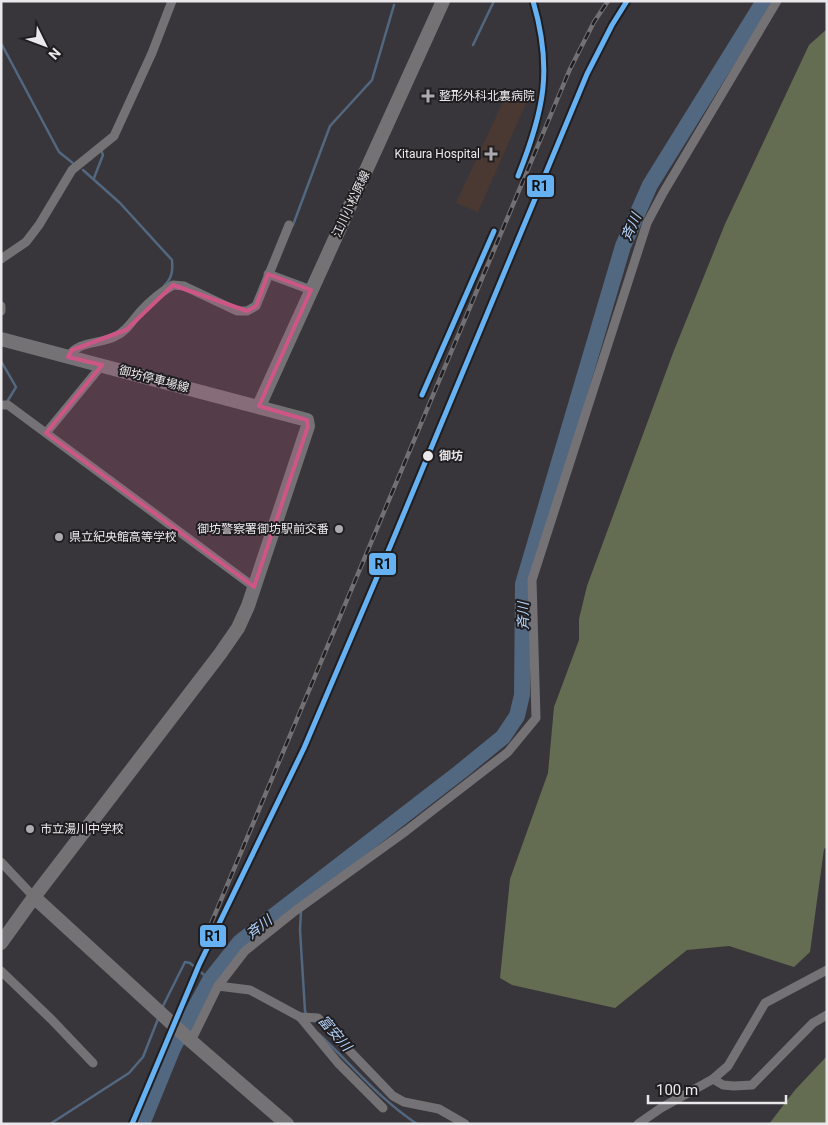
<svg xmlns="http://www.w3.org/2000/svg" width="828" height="1125" font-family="Roboto,'Noto Sans JP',sans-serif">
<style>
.medical{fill:#4a3933}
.forest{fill:#646d51}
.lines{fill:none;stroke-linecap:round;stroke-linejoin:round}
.stream{stroke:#526780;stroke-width:2.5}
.river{stroke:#526780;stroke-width:16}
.street{stroke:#747275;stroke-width:9}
.secondary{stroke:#747275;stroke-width:14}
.rail-casing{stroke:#727072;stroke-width:4.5}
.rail{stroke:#201e20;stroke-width:2.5;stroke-dasharray:8;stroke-linecap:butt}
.rail-1-casing{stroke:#201e20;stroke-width:9}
.rail-1{stroke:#66b1f2;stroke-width:5}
.marked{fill:#ce5686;fill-opacity:0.2;stroke:#ce5686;stroke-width:4;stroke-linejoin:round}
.poi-dot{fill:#acaaae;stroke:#201e20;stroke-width:2}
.stop-dot{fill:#ebe8ec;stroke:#201e20;stroke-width:2}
.labels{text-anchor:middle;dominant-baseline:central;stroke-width:4;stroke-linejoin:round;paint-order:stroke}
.poi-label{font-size:12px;fill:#ebe8ec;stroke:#201e20;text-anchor:start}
.street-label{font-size:12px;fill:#ebe8ec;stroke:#201e20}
.stop-label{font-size:12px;font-weight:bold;fill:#ebe8ec;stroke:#201e20;text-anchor:start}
.water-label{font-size:14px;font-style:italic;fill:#b1d2f8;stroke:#201e20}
.line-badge{stroke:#201e20;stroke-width:2}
.pale-badge-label{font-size:14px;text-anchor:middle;font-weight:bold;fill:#111}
</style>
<rect width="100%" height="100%" fill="#38363a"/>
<path class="medical" d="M507 93 527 101 478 212 456 203Z"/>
<g class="forest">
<path d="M827 29V847L824 849 810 952 794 967 729 946 687 950 615 1008 512 985 500 978 510 879 548 773 554 707 579 640V619L587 586 673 353 725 224 809 45Z"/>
<path d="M827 1056V1124H769L795 1090Z"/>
</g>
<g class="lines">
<g class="stream">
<path d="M1 43 59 152 74 164"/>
<path d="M473 45 494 1"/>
<path d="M83 170 120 203 172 260C173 271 172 278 164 286"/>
<path d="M94 178 103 155 101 150"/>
<path d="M293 225 330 126 372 80 394 5"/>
<path d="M1 361 16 387 7 402"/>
<path d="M302 903 303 894"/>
<path d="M301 911 300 930 305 1011 307 1015"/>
<path d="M162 1008 185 962 190 963 210 980"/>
<path d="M319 1034C352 1065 379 1099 417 1124"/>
<path d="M50 1124 129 1073 143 1057 158 1019"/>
</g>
<path class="river" d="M142 1124 173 1048 210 980 240 942 460 772 503 737 517 716 522 695 523 584 623 246 650 185 764 1"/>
<g class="street">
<path d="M1 259 26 242 39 225 72 170 114 136 152 53 172 1"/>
<path d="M268 274 311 290"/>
<path d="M1 306V311"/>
<path d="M68 357C79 340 99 345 116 336 127 331 132 321 140 312 149 302 161 292 173 285L184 286 237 311H247L256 306 289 225"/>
<path d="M1 405H8L254 587"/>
<path d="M46 433 102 365"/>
<path d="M1 862 34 897"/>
<path d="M1 971 51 1019 93 1063"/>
<path d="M218 986 250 990 300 1017 338 1063 383 1108"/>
<path d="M300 1017 318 1018 393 1096 404 1102 439 1109 465 1124"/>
<path d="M191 1041 218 986 245 951 295 911 406 831 508 752 536 718 532 580 647 223 663 193 777 1"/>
<path d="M713 1079 723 1085 734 1086 752 1085 813 1023 827 1015"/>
<path d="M638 1124 661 1108 713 1079 728 1066 765 1003 827 970"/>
</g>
<g class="secondary">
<path d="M1 339 307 420 308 426 248 606 238 628 220 654 34 897 1 943"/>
<path d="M259 406 443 1"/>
<path d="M34 897 191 1041 287 1124"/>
</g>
<g class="rail-casing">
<g id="rail">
<path d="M205 938 570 69 594 22 608 1"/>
<path d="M132 1124 199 965 304 748 392 542 587 74 612 25 627 1"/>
</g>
</g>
<use href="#rail" class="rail"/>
<g class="rail-1-casing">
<g id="rail-1">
<path d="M518 176C544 111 553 69 533 1"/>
<path d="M422 395 494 231"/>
<path d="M132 1124 199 965 304 748 392 542 587 74 612 25 627 1"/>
</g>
</g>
<use href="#rail-1" class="rail-1"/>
</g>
<path class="marked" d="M268 274 311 290 259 406 307 420 308 426 254 587 46 433 102 365 68 357 72 350 126 330 173 285 247 311 256 306Z"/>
<g class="poi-dot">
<path d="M425.5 88.5h5v5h5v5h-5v5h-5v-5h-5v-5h5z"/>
<path d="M488.5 146.5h5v5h5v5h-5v5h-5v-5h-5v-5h5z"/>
<circle cx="339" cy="529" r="5"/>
<circle cx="59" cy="537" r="5"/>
<circle cx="30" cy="829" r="5"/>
</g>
<circle class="stop-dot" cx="428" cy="456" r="6"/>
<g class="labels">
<g class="poi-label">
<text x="439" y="96">整形外科北裏病院</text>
<text x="480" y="154" text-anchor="end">Kitaura Hospital</text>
<text x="329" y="529" text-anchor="end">御坊警察署御坊駅前交番</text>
<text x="69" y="537">県立紀央館高等学校</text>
<text x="40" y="829">市立湯川中学校</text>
</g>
<g class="street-label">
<text transform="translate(351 204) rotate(-65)">江川小松原線</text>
<text transform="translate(154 379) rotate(15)">御坊停車場線</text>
</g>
<g class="stop-label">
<text x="439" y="456">御坊</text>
</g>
<g class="water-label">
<text transform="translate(631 227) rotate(-66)">斉川</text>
<text transform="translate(523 616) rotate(-90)">斉川</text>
<text transform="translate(259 927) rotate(-38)">斉川</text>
<text transform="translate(335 1033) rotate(49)">富安川</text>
</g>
</g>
<g class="line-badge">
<rect x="526" y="174" width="29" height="24" rx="5" fill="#66b1f2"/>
<rect x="368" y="552" width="29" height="24" rx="5" fill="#66b1f2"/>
<rect x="199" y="924" width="28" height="24" rx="5" fill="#66b1f2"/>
</g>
<g class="pale-badge-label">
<text x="540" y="191">R1</text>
<text x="383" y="569">R1</text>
<text x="213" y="941">R1</text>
</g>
<rect width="828" height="1125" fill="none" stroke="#ebe8ec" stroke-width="5"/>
<g transform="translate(45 45) rotate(132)" stroke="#201e20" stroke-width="4" paint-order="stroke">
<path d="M0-4L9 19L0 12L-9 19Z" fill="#ebe8ec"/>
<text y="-8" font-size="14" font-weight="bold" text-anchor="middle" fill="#ebe8ec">N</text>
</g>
<path d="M648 1095v8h138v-8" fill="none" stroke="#ebe8ec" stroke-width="2.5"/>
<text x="656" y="1095" font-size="15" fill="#ebe8ec" stroke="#201e20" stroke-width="4" paint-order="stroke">100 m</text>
</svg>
